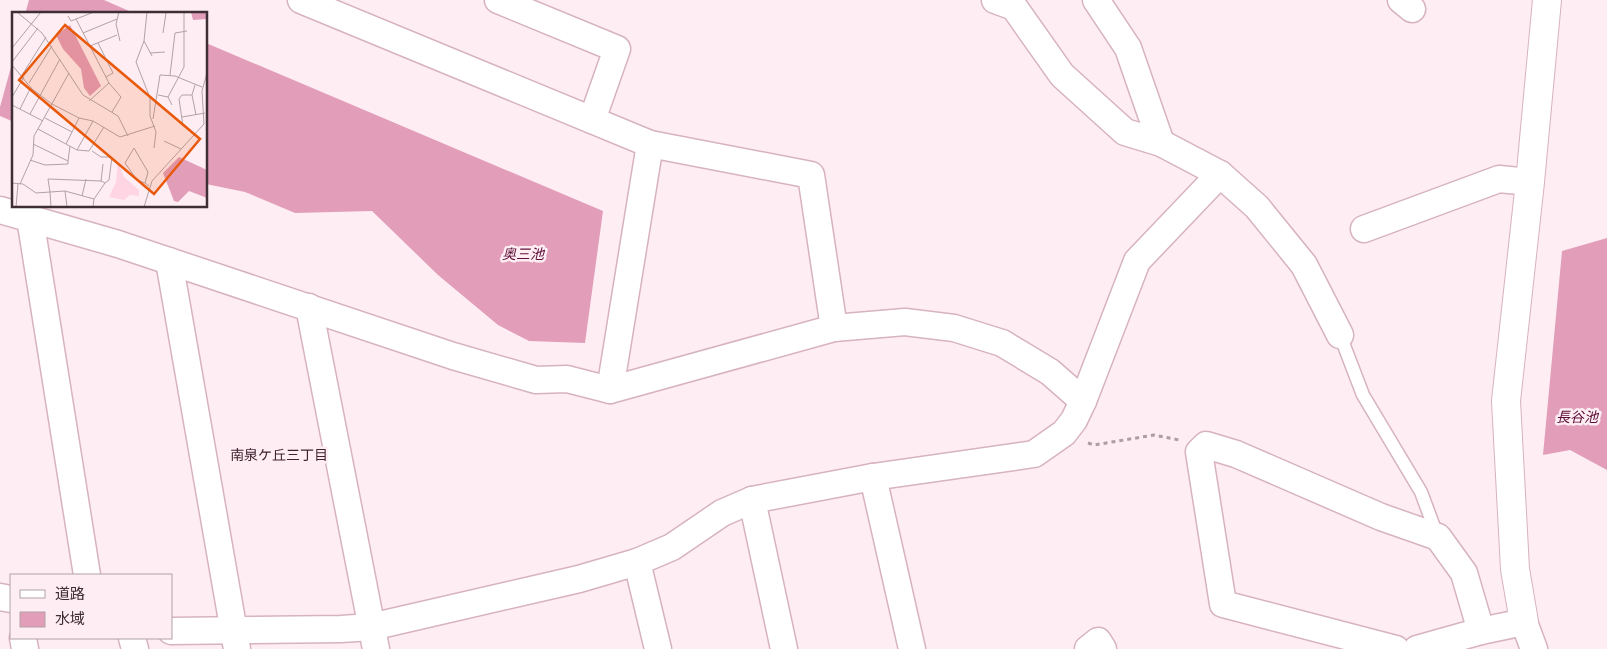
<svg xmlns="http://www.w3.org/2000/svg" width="1607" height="649" font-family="'PT Sans Narrow','Noto Sans JP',sans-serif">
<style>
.water{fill:#e29eb9}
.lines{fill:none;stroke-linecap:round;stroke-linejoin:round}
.service-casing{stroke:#d7b2c0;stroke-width:15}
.minor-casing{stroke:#d7b2c0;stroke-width:29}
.tertiary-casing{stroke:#d7b2c0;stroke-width:30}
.path{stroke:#ae9ea3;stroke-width:3;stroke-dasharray:4 4;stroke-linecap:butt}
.service{stroke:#fff;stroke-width:12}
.minor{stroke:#fff;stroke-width:26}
.tertiary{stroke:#fff;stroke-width:28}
.labels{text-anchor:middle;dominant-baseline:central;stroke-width:5;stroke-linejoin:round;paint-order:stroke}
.water-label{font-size:14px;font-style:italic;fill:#5d0d37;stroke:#feeef3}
.neighbourhood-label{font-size:14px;fill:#40232f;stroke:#feeef3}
.inset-road{fill:none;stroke:#b1a2a7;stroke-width:1}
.view{fill:#e8590c;fill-opacity:0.15;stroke:#e8590c;stroke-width:2.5}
.inset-edge{fill:none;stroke:#3e2f35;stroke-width:2.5}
</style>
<rect width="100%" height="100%" fill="#feeef3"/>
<g class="water">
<path d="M29 0H104L136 14H25Z"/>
<path d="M206 43 603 211 585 343 529 341 498 325 438 275 372 211 295 213 245 192 206 184Z"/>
<path d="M14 56V122L0 116V107Z"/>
<path d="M1607 238V470L1570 450 1543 455 1562 251Z"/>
</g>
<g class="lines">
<g class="service-casing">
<path id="service" d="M1340 335 1363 395 1421 492 1437 535"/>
</g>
<g class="minor-casing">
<g id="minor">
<path d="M301 0 650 144 811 175 834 328"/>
<path d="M498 0 617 49 592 120"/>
<path d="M995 0 1014 7 1062 75 1125 132 1161 143 1220 174 1257 207 1304 265 1340 335"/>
<path d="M1096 0 1128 48 1161 143"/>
<path d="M1401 0 1412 9"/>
<path d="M0 210 118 244 453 356 536 380 567 379 610 390 834 328 905 322 954 328 1002 343 1050 372 1083 401"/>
<path d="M30 218 87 575"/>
<path d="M1364 229 1499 179 1530 182"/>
<path d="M169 261 237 649"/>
<path d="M309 307 376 649"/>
<path d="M610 390 650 144"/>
<path d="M873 477 912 649"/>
<path d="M752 500 784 649"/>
<path d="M637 562 658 649"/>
<path d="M0 597 11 599"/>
<path d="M171 631 341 629 371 627 579 579 637 562 672 547 722 513 752 500 873 477 1034 454 1064 433 1074 420 1083 401 1137 261 1220 174"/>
<path d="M23 638 25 649"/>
<path d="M132 638 135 649"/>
<path d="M1088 649 1098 641 1103 649"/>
<path d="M1396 649 1223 604 1199 452 1206 445 1236 454 1381 517 1438 537 1464 573 1481 631 1524 622 1534 649"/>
<path d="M1417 649 1481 631"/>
</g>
</g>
<g class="tertiary-casing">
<path id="tertiary" d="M1524 622 1515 569 1506 401 1530 182 1547 0"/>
</g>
<path class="path" d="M1088 443 1094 445 1154 435 1179 440"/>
<use href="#service" class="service"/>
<use href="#minor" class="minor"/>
<use href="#tertiary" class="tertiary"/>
</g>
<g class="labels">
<g class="water-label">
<text x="523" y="254">奥三池</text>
<text x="1577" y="417">長谷池</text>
</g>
<g class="neighbourhood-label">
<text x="279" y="455">南泉ケ丘三丁目</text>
</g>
</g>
<g transform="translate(12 12)">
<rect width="195" height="195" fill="#feeef3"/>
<path d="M106 150 112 165 127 178V184L118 183 112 188 97 185 104 170Z" fill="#ffd5e4"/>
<path d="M179 0H195V7L181 8ZM58 13 89 74 78 84 72 76 69 57 51 37 44 23ZM167 145 195 158V186L177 179 166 190 162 189 151 161Z" fill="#e29eb9"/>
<path class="inset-road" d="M5 0 30 21 71 83 106 104 116 124M107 0 104 12 108 29M135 0 132 29 124 50 138 86V104L144 120 142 136M151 0 154 1 151 21M56 4 59 9 82 0M64 7 97 71 109 85 100 100M71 21 105 7M132 29 140 44M86 31 101 61 94 65M78 34 105 23M0 36 29 0M138 41 153 40M0 50 26 16M0 53 20 77 40 92 67 106 81 109 108 125 143 114M10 63 34 25M158 63 163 21 175 19M17 71 40 34M183 73 180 83 184 103M146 83 156 85 160 93M0 85 12 65M156 85 172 55V0M77 89 97 71M0 93 31 109M8 97 19 75M18 102 48 47M170 105 193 101M33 106 60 120M141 107 148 63 163 64 190 75M171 114 167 87 170 83H180M26 117 65 138 77 139 92 115M152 129 169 137M21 132 56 149M54 132 67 106M65 138 81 109M80 139 89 145H100L97 168 93 171 89 169M18 148 33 153 56 152V149M56 149 58 134M0 171 11 172 24 181 38 180 36 167 89 169 91 152M133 171 125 168 113 151 122 136 136 160 133 171 137 174M8 172 21 143 22 124 57 61M53 179 55 195M70 184 74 167M4 195 6 172M39 195 38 180 53 179 82 187M81 195 82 187 93 171M132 195 140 169 192 112 190 79 195 61"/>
<path class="view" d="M53 13 188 127 142 182 7 68Z"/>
<rect width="195" height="195" class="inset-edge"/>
</g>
<rect x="10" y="574" width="162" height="65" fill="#feeef3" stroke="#b1a2a7"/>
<rect x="20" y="590" width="25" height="8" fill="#ffffff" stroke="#b1a2a7"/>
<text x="55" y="599" font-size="15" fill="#3e2f35">道路</text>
<rect x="20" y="612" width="25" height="15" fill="#e29eb9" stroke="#b1a2a7"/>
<text x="55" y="624" font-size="15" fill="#3e2f35">水域</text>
</svg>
